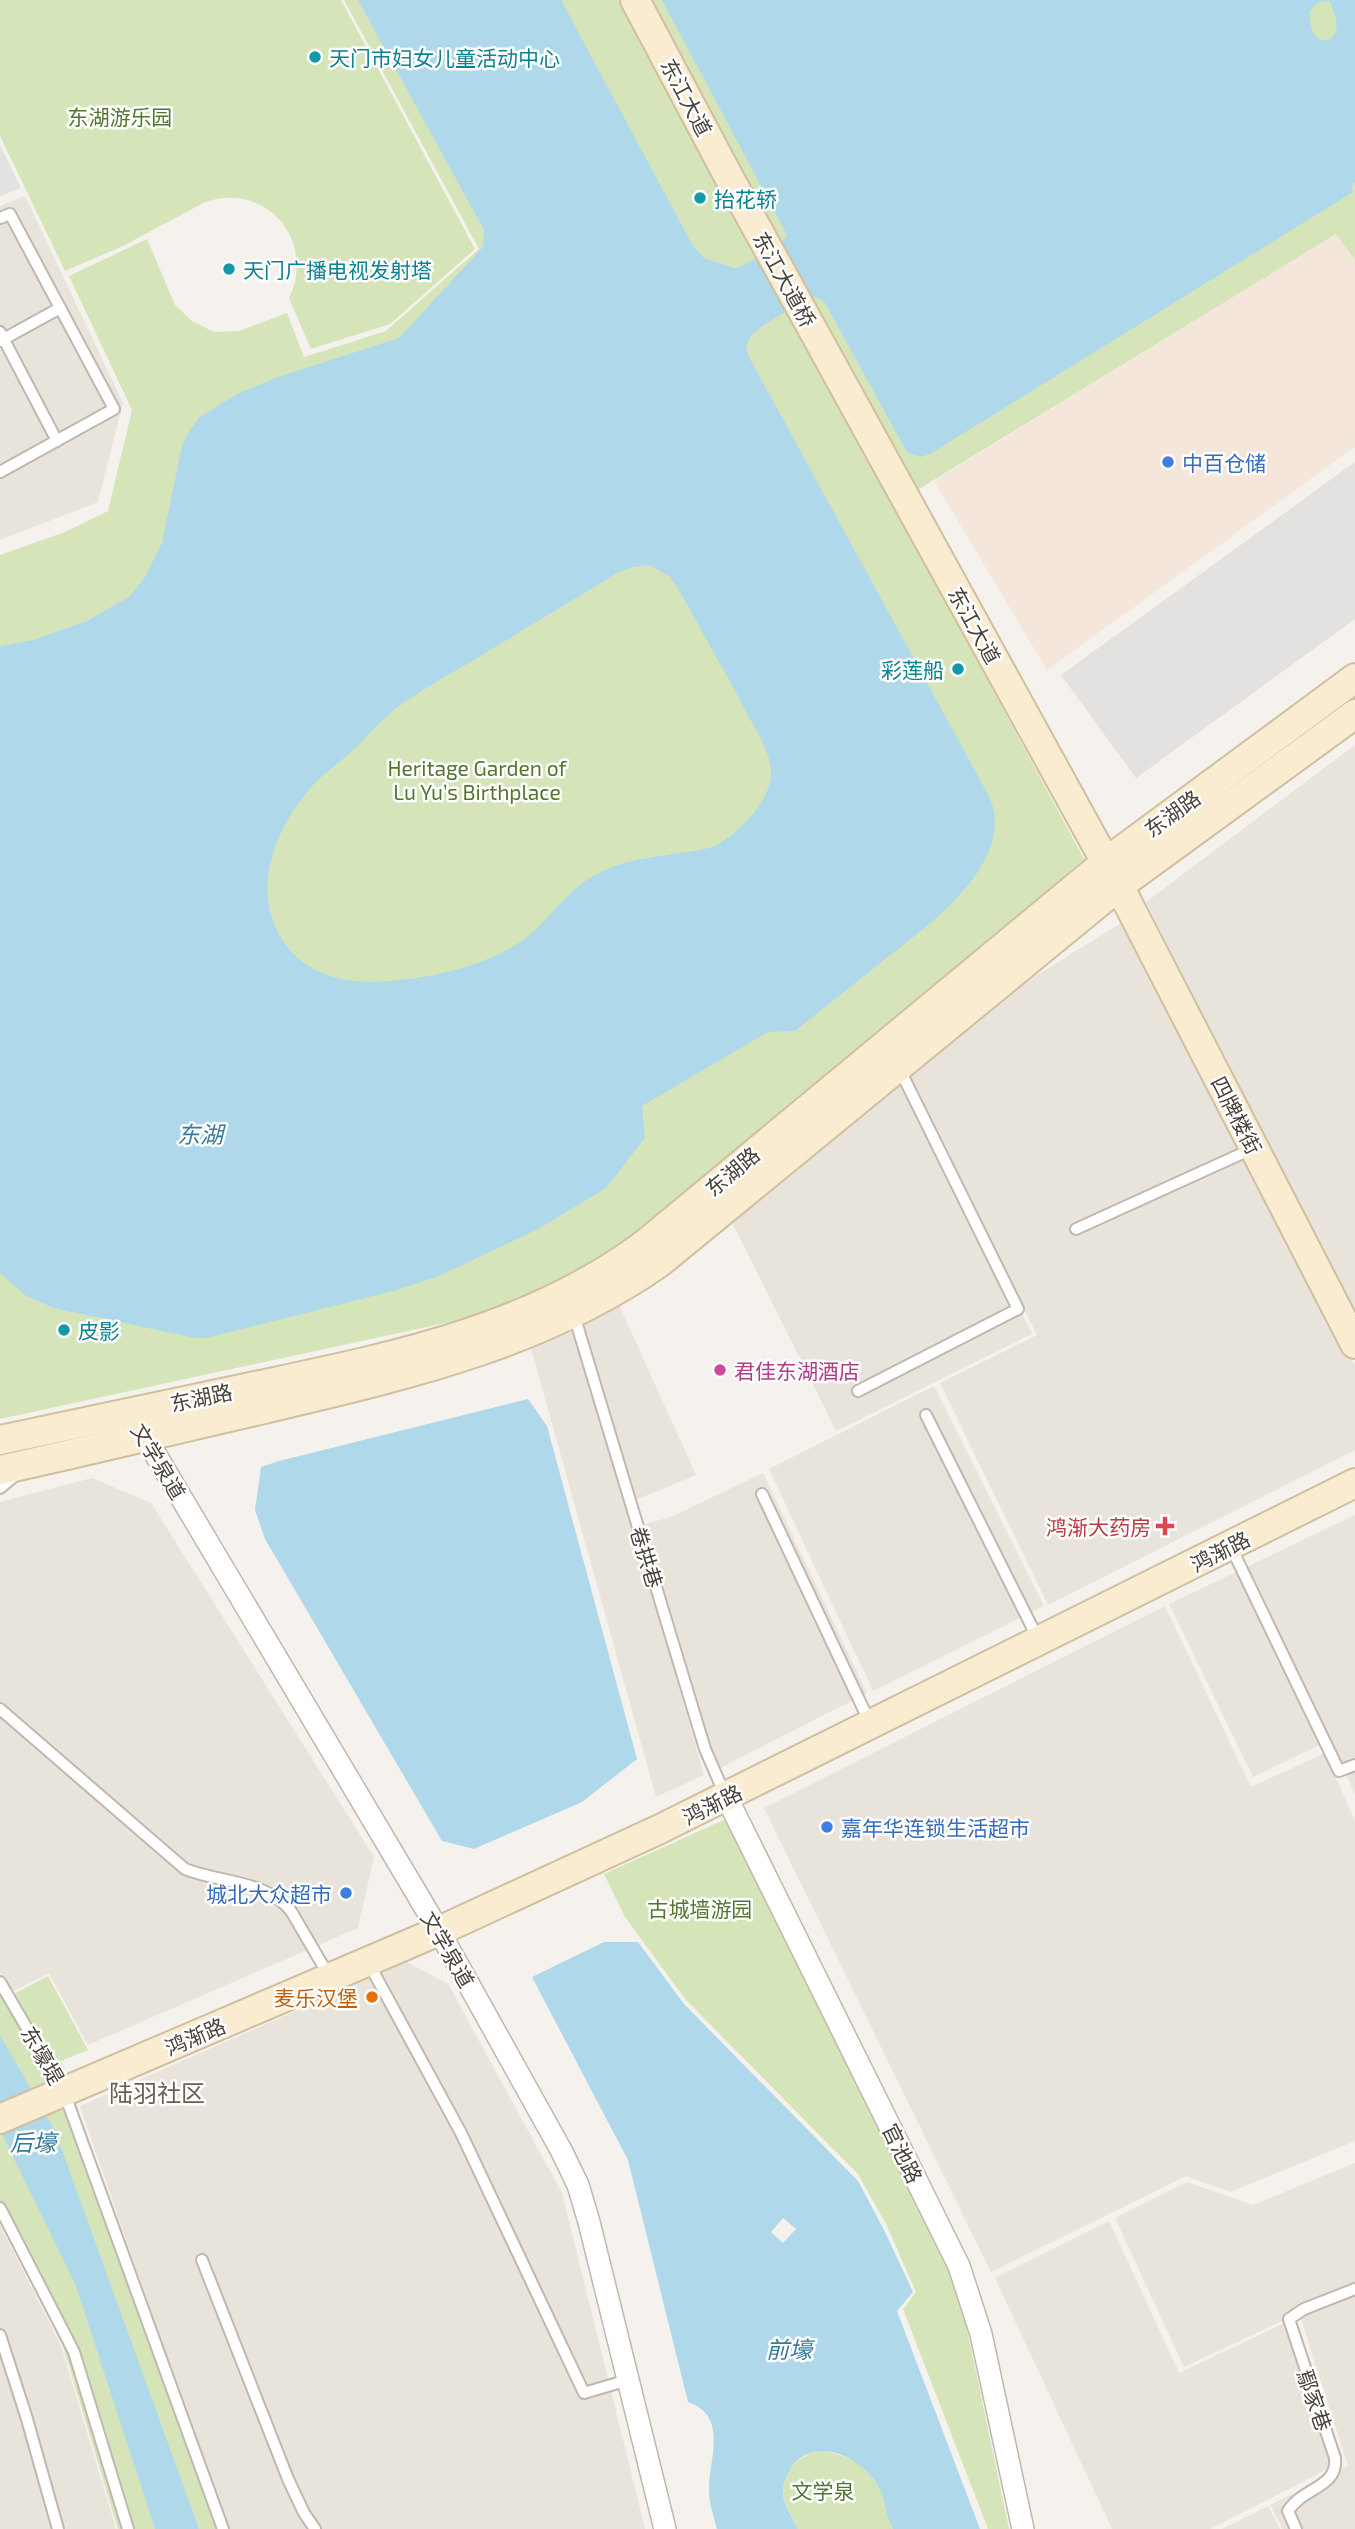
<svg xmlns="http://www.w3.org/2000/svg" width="1355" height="2529" font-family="'Exo 2','Noto Sans SC',sans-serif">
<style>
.residential{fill:#e8e3db}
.commercial{fill:#f4e6da}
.green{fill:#d5e5b9}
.parking{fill:#e4e2e0}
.water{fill:#afd8eb;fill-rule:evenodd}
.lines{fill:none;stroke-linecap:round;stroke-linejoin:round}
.lane-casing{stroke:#c0b8af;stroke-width:14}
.street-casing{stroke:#c0b8af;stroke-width:24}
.secondary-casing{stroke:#d0bfa0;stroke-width:32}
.lane{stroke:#fff;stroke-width:10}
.street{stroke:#fff;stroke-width:21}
.secondary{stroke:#faecd0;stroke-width:28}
.culture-dot{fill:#0f9aa8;stroke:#fff;stroke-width:2.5}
.shop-dot{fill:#3f7fe0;stroke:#fff;stroke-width:2.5}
.hotel-dot{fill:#d1479c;stroke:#fff;stroke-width:2.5}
.health-dot{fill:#e0444e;stroke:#fff;stroke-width:2.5}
.food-dot{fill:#e8710a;stroke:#fff;stroke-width:2.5}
.labels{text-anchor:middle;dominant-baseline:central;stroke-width:5;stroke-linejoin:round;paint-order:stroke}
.culture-label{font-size:21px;fill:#0d838f;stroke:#fff;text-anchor:start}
.street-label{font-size:21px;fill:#49423a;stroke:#fff}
.park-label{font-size:21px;fill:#527631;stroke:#fff}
.shop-label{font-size:21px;fill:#366cbe;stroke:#fff;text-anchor:start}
.hotel-label{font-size:21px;fill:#b23c85;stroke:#fff;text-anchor:start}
.health-label{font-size:21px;fill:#be3a42;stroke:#fff;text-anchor:end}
.food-label{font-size:21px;fill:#c56008;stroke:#fff;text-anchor:end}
.water-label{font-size:23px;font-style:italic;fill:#377b9c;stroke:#fff}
.quarter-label{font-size:24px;fill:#6b5e52;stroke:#fff}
</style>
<rect width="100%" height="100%" fill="#f5f1ec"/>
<g class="residential">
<path d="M25 196 123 403 98 502 0 540V206Z"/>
<path d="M1355 745V1315L1146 902Z"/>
<path d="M1126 920 1355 1366V1450L1048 1605 940 1383 1037 1335 907 1074 992 1003Z"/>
<path d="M905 1076 1032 1334 836 1431 732 1222Z"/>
<path d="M619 1305 696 1475 626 1504 704 1775 656 1797 531 1348 569 1333Z"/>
<path d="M934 1386 1044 1606 873 1691 769 1469Z"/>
<path d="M763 1473 867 1693 718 1769 645 1524 671 1517Z"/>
<path d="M92 1478 151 1503 374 1857 358 1928 88 2045 49 1973 12 1992 0 1972V1502Z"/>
<path d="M1355 1515V1794L1330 1740 1253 1777 1169 1604Z"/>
<path d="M1165 1606 1251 1787 1325 1753 1355 1821V2141L1230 2192 1186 2176 991 2272 764 1808Z"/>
<path d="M407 1962 448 1984 562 2193 645 2529H230L167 2359 80 2106Z"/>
<path d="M1355 2163V2529H1283L1270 2505 1348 2466 1299 2313 1184 2367 1115 2218 1187 2182 1253 2205Z"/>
<path d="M1109 2221 1179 2373 1286 2322 1334 2466 1210 2529H1112L995 2278Z"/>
<path d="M0 2225 61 2346 116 2529H0Z"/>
<path d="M1268 2506 1280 2529H1222Z"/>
</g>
<path class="commercial" d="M1336 234 1355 260V447L1047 670 934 481Z"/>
<g class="green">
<path d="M0 0H341L475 249 390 324 311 349 289 298C317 241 266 181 205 202L123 246 65 271 0 136Z"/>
<path d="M344 0H1355V260L1336 234 893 505 1084 859 692 1194 623 1249 558 1285 473 1317 0 1419V555L65 532 108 511 132 410 69 276 147 239 175 305 192 321 214 332 239 331 287 313 304 357 386 331 479 249Z"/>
<path d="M728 1818 956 2277 1009 2529H988L903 2309 916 2292 886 2224 858 2174 686 2000 625 1917 604 1874Z"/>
<path d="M0 1975 12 1995 48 1976 88 2050 61 2061 160 2347 227 2529H118L63 2346 0 2219Z"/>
<path d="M819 2450C846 2454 875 2468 885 2496 888 2507 888 2519 893 2529H798C793 2518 784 2505 783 2493 782 2472 800 2455 819 2450Z"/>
</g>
<g class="parking">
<path d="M0 145 21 188 0 196Z"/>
<path d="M1355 462V619L1136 778 1061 675Z"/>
</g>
<g class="water">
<path d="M358 0H561L693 246 704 258 734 268 742 266 782 243 787 235 662 0H1355V181L1352 187 1353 192 930 454 921 457 907 452 825 303 819 298 813 297C798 306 755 326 748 341 745 346 747 352 749 357L990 798C1017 865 924 929 879 964 851 986 823 1009 795 1031L768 1032 642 1106 645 1138 606 1188 538 1229 439 1276 397 1290 206 1338H195L54 1308 26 1296 0 1273V646L33 640 87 621 129 597 144 579 162 543 182 446 189 431 200 417 237 394 278 377 399 338 483 247 484 230ZM1329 1C1355 47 1306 56 1310 11L1318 2ZM649 565 669 576 677 587C700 628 723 668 745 710 755 729 771 751 771 774 771 801 736 836 713 847 679 855 636 856 605 870 575 882 556 911 533 932 499 963 435 978 390 981 347 985 303 976 280 936 252 887 275 830 309 790 321 775 338 764 352 751 369 735 383 717 402 704 425 688 450 674 474 660 523 630 571 601 619 572L633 567Z"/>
<path d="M528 1399 547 1426 637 1759 582 1802 474 1849 442 1841 265 1539 255 1510 261 1467 279 1461Z"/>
<path d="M604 1942H638L684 2004 858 2181 884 2230 913 2292 897 2311 980 2529H893C882 2509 888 2494 870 2475 850 2452 811 2438 791 2468 786 2476 782 2485 783 2494 784 2506 793 2519 798 2529H717C714 2517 709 2503 709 2491 708 2460 730 2417 688 2402L628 2160 532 1977ZM783 2218 796 2229 783 2243 771 2232Z"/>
<path d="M0 2035 55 2131 199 2529H155L76 2286 0 2130Z"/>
</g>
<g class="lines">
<g class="lane-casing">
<g id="lane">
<path d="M0 218 10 214 114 409 0 472"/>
<path d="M0 332 57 441"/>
<path d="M0 341 60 308"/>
<path d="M1076 1229 1254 1148"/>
<path d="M574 1315 705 1749 725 1795"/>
<path d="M858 1391 1018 1309 900 1070"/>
<path d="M926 1415 1038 1639"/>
<path d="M0 1488 17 1474"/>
<path d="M762 1494 870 1723"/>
<path d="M1231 1547 1339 1771 1355 1765"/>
<path d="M0 1709 185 1869C220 1883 266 1880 291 1911L329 1976"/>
<path d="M368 1962 461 2133 584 2393 628 2380"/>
<path d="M0 1982 64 2092 223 2529"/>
<path d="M0 2208 74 2352 128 2529"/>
<path d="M202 2260 288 2479 304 2513 315 2529"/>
<path d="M0 2335 27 2419 58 2529"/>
<path d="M1296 2529 1288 2511C1303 2487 1338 2488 1335 2458L1289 2319 1304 2309 1355 2289"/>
</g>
</g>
<g class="street-casing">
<g id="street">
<path d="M138 1425 439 1931 561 2150 578 2185 589 2222 665 2529"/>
<path d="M727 1798 959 2266 981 2334 1023 2529"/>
</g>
</g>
<g class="secondary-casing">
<g id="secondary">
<path d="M635 0 732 183 1119 886 1355 1344"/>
<path d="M0 1440C86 1421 173 1403 260 1385 396 1356 531 1329 645 1244L1106 862 1355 678"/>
<path d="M0 1470C88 1451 176 1429 264 1409 402 1376 540 1346 659 1263L1119 886 1355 714"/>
<path d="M0 2119 439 1931 660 1829 1355 1483"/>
</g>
</g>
<use href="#lane" class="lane"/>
<use href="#street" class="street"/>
<use href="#secondary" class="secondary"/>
</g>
<g class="culture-dot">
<circle cx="315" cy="57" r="7"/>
<circle cx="700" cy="198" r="7"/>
<circle cx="229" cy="269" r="7"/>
<circle cx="958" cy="669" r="7"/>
<circle cx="64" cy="1330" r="7"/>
</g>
<g class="shop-dot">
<circle cx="1168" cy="462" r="7"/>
<circle cx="827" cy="1827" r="7"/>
<circle cx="346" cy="1893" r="7"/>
</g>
<circle class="hotel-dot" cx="720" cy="1370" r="7"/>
<path class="health-dot" d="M1161.5 1515.5h7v7h7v7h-7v7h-7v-7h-7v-7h7z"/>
<circle class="food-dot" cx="372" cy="1997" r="7"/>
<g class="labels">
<g class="culture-label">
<text x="329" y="57">天门市妇女儿童活动中心</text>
<text x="714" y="198">抬花轿</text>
<text x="243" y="269">天门广播电视发射塔</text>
<text x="944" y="669" text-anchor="end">彩莲船</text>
<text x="78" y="1330">皮影</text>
</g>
<g class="street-label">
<text transform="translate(687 97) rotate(62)">东江大道</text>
<text transform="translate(785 279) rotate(61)">东江大道桥</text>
<text transform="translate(975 625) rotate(61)">东江大道</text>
<text transform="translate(1172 813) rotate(-36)">东湖路</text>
<text transform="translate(1237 1115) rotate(63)">四牌楼街</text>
<text transform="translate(732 1171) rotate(-40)">东湖路</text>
<text transform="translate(201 1397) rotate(-12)">东湖路</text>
<text transform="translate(159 1461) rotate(59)">文学泉道</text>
<text transform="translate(1220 1551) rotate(-27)">鸿渐路</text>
<text transform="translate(647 1557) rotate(73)">卷拱巷</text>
<text transform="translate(712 1804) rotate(-26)">鸿渐路</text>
<text transform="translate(448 1949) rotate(60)">文学泉道</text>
<text transform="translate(195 2036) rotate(-23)">鸿渐路</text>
<text transform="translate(43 2055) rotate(60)">东壕堤</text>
<text transform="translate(903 2153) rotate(64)">官池路</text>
<text transform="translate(1315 2400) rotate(71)">鄢家巷</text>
</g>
<g class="park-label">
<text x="120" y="116">东湖游乐园</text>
<text x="477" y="767">Heritage Garden of<tspan x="477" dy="24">Lu Yu’s Birthplace</tspan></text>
<text x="700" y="1908">古城墙游园</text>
<text x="823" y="2490">文学泉</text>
</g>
<g class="shop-label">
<text x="1182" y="462">中百仓储</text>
<text x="841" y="1827">嘉年华连锁生活超市</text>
<text x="332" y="1893" text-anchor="end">城北大众超市</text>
</g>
<g class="hotel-label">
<text x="734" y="1370">君佳东湖酒店</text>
</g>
<g class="health-label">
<text x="1151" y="1526">鸿渐大药房</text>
</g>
<g class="food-label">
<text x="358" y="1997">麦乐汉堡</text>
</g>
<g class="water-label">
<text x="200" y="1134">东湖</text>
<text x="33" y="2142">后壕</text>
<text x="789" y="2349">前壕</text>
</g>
<g class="quarter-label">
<text x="157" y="2092">陆羽社区</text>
</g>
</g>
</svg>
